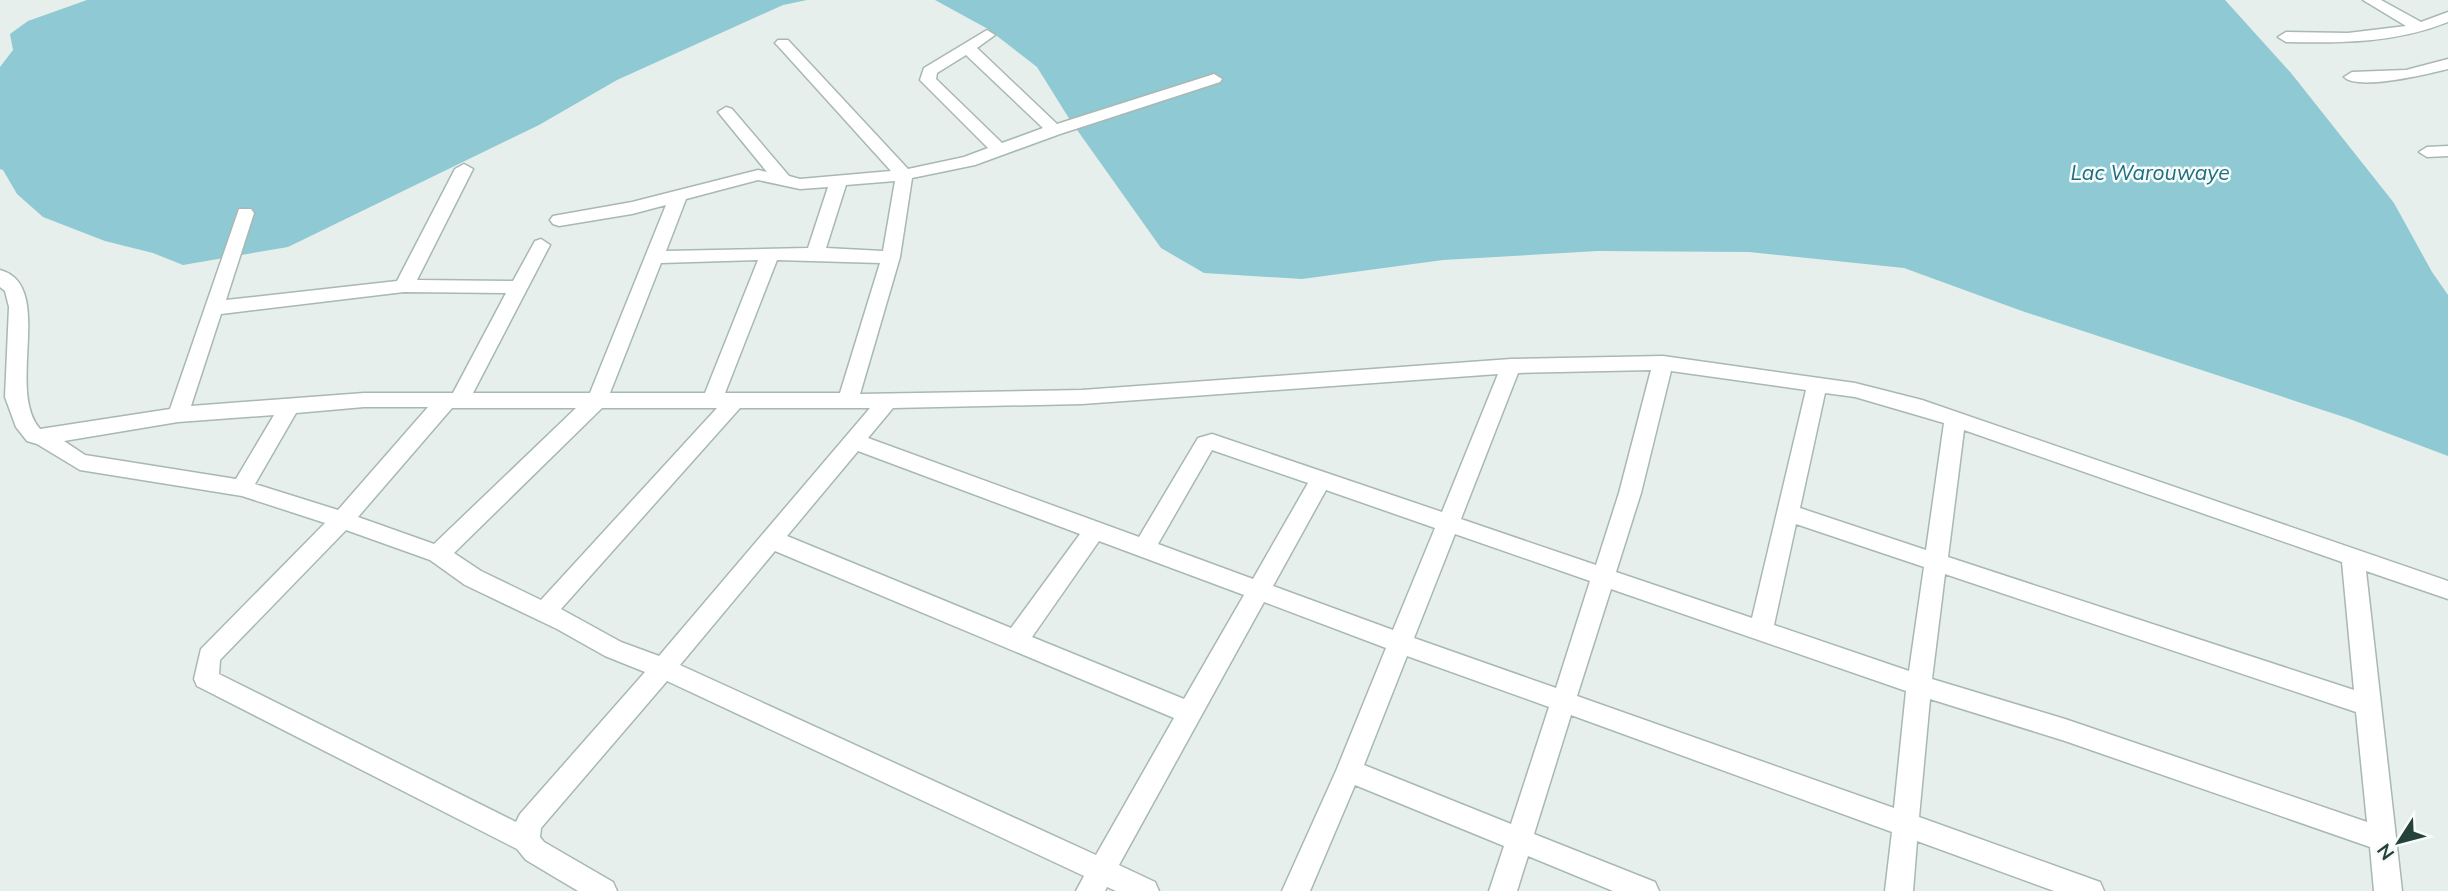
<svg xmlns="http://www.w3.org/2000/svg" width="2448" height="891" font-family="Mulish,sans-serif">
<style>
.water{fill:#8ec9d4}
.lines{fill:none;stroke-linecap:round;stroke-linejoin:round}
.street-casing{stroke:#a8b8b2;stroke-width:3}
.street{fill:#fff;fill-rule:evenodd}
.labels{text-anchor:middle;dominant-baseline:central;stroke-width:5;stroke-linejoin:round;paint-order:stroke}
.water-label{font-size:21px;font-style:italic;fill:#1c6f80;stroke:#f7fbf9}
</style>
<rect width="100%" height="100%" fill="#e6efeb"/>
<g class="water">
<path d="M87 0H807L783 5 617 80 539 125 288 247 183 265 153 253 105 241 43 217 17 194 3 170 0 169V67L13 50 10 34 28 21Z"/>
<path d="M935 0H2225L2291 73 2394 203 2432 272 2448 295V456L2347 418 2022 311 1904 268 1749 252 1598 251 1443 260 1302 279 1204 273 1161 248 1070 120 1037 67 988 29Z"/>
</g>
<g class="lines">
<g class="street-casing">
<g id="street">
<path d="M2363 0H2381L2421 22 2448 12V22C2396 43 2342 43 2286 42L2278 37 2286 32 2348 33 2406 26Z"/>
<path d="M987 30 995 35 977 48 1057 124 1208 76 1214 74 1222 79 1220 82 1060 134 975 165 912 178 900 257 860 394 1082 390 1511 359 1663 356 1855 383 1922 400 2448 581V599L2366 571 2402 891H2374L2370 847 2065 741 1930 699 1919 817 2100 882 2104 891H2054L1917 841 1913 891H1885L1892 832 1571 715 1534 834 1655 882 1659 891H1613L1528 856 1517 891H1489L1504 846 1355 785 1310 891H1282L1336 771 1386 648 1264 602 1119 865 1155 882 1159 891H1116L1107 887 1105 891H1076L1084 876 667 681 541 828 540 837 544 842 613 882 617 891H578L526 860 517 849 197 686 194 679 201 649 325 523 242 496 80 470 37 444 27 441 16 427 5 397 9 307 5 291 0 287V270C56 285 5 390 40 429L170 409 239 209H251L254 213 226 300 397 281 455 169 464 164 473 169 417 280 513 281 535 241 541 239 550 245 473 393H590L666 205 632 214 559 226 553 224 550 220 553 216 632 202 758 170 767 172 718 112 726 107 732 109 789 176 800 179 891 171 778 46 775 43 778 40H788L908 169 964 157 988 148 920 80 924 68ZM966 55 1043 128 1002 143 936 79 937 73ZM758 180 800 189 828 187 808 248 666 251 686 199ZM895 181 883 251 826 248 846 185ZM758 260 705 393H610L661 263ZM777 260 880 263 840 393H725ZM404 292 506 293 453 393H364L191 406 221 314ZM1651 370 1619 493 1596 565 1461 519 1518 373ZM1671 371 1806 390 1752 618 1616 572 1641 493ZM1498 374 1442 512 1212 434 1198 438 1139 537 868 438 893 408 1082 404ZM1825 393 1855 397 1944 423 1926 550 1800 508ZM364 407H428L338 510 255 484 296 413ZM452 408H576L434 544 358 517ZM602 408H717L541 600 481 571 454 553ZM740 408H870L659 656 621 642 561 609ZM274 415 236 479 85 455 64 441 178 422ZM1964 430 2342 562 2354 690 1948 557ZM1212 450 1308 483 1253 579 1158 544ZM858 451 1080 534 1011 628 787 536ZM1326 490 1435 528 1393 630 1273 586ZM1796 524 1924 567 1909 671 1774 625ZM346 530 430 560 465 585 557 629 605 656 645 672 520 814 516 822 219 674 220 660ZM1455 534 1590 581 1556 688 1414 638ZM1099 541 1244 595 1184 699 1032 637ZM775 551 1174 718 1096 855 680 665ZM1945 574 2356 712 2367 822 2065 719 1932 679ZM1611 589 1906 691 1894 808 1577 696ZM1407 656 1549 707 1511 824 1364 765Z"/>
<path d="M2448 59V69C2428 74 2358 91 2344 77L2352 72 2406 70Z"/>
<path d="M2448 146V156L2427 157 2419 152 2427 147Z"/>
</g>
</g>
<use href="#street" class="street"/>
</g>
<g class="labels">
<g class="water-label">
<text x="2150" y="172">Lac Warouwaye</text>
</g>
</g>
<g transform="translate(2399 842) rotate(234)" stroke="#f7fbf9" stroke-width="5" paint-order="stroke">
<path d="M0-5L12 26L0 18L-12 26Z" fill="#24423a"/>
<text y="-10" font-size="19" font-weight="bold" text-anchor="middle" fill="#24423a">N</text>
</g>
</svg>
